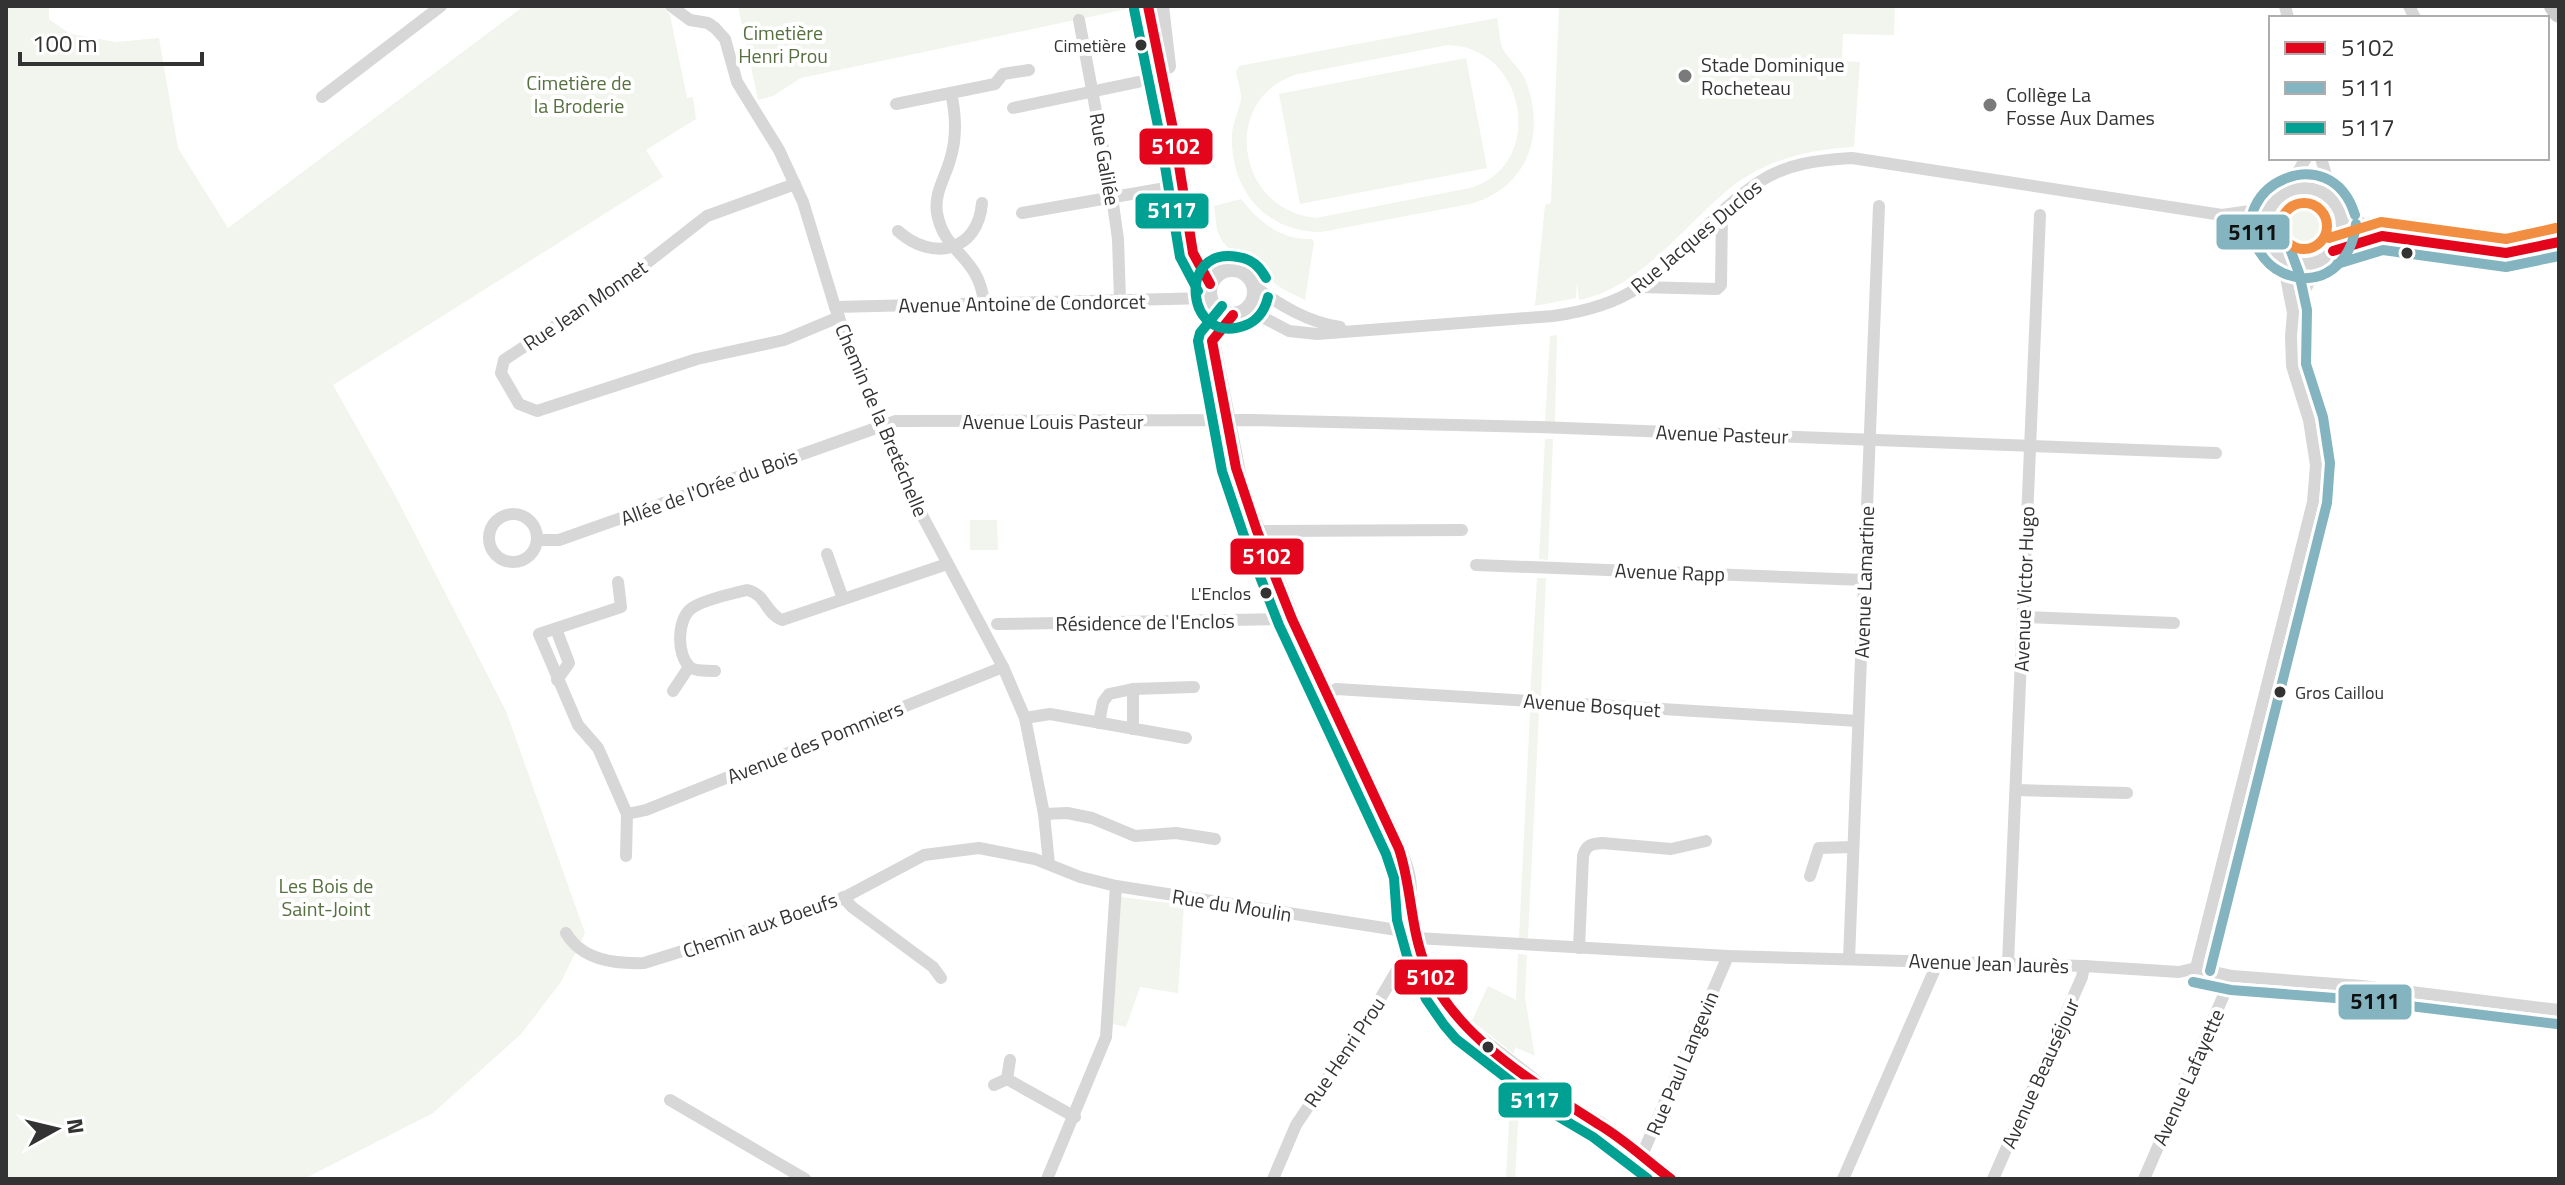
<svg xmlns="http://www.w3.org/2000/svg" width="2565" height="1185" font-family="'Titillium Web',sans-serif">
<style>
.green{fill:#f1f5ed;fill-rule:evenodd}
.lines{fill:none;stroke-linecap:round;stroke-linejoin:round}
.minor{stroke:#d7d7d7;stroke-width:12}
.tertiary{stroke:#d7d7d7;stroke-width:16}
.primary{stroke:#cacaca;stroke-width:20}
.bus-1-casing{stroke:#fff;stroke-width:16}
.bus-2-casing{stroke:#fff;stroke-width:16}
.bus-3-casing{stroke:#fff;stroke-width:16}
.bus-4-casing{stroke:#fff;stroke-width:16}
.bus-1{stroke:#e3051b;stroke-width:10}
.bus-2{stroke:#83b4bf;stroke-width:10}
.bus-3{stroke:#00a092;stroke-width:10}
.bus-4{stroke:#f28e42;stroke-width:10}
.bus-dot{fill:#333;stroke:#fff;stroke-width:3}
.poi-dot{fill:#7a7a7a;stroke:#fff;stroke-width:3}
.labels{text-anchor:middle;dominant-baseline:central;stroke-width:8;stroke-linejoin:round;paint-order:stroke}
.bus-label{font-size:18px;fill:#333;stroke:#fff;text-anchor:end}
.park-label{font-size:20px;fill:#56703f;stroke:#fff}
.poi-label{font-size:20px;fill:#333;stroke:#fff;text-anchor:start}
.street-label{font-size:20px;fill:#333;stroke:#fff}
.line-badge{stroke:#fff;stroke-width:3}
.badge-label{font-size:22px;text-anchor:middle;font-weight:bold;fill:#fff}
.pale-badge-label{font-size:22px;text-anchor:middle;font-weight:bold;fill:#111}
</style>
<rect width="100%" height="100%" fill="#fff"/>
<g class="green">
<path d="M6 6H49V19L70 34 116 42 159 38 178 148 228 228 524 6H663L670 15 687 98 693 97 696 119 646 150 663 177 333 385 395 495 506 711 585 933 561 982 521 1034 433 1113 304 1179H6Z"/>
<path d="M738 6H1126L1127 9 801 78 773 96 758 100Z"/>
<path d="M1559 6H1895L1894 35 1843 34 1842 61 1860 62 1854 147C1806 149 1758 162 1722 195 1678 233 1638 288 1579 300L1577 282 1576 298 1535 306 1545 205 1551 203Z"/>
<path d="M1497 18C1499 27 1499 40 1503 49 1508 59 1520 68 1525 79 1547 133 1528 188 1470 204L1321 232C1264 231 1230 190 1232 133 1233 121 1241 107 1241 97 1241 89 1237 80 1236 72L1239 66ZM1448 45C1528 47 1546 166 1470 188L1316 218C1235 210 1220 97 1298 74Z"/>
<path d="M1466 58 1487 168 1300 204 1279 94Z"/>
<circle cx="2304" cy="225" r="29"/>
<path d="M1241 199C1259 222 1282 241 1312 239L1314 242 1305 300 1283 289 1267 278 1256 264 1232 252 1222 241 1217 230 1214 206Z"/>
<path d="M1557 335 1555 422 1545 423 1550 336Z"/>
<path d="M1545 439H1553L1548 560 1539 559Z"/>
<path d="M970 520H997L998 550H970Z"/>
<path d="M1537 578H1546L1541 697H1530Z"/>
<path d="M1530 712H1539L1528 938H1519Z"/>
<path d="M1121 897 1184 905 1178 993 1140 987 1126 1027 1113 1024Z"/>
<path d="M1518 954 1527 955 1525 998 1535 1056 1515 1047 1514 1054 1472 1021 1488 986 1516 1000Z"/>
<path d="M1511 1081 1520 1086 1515 1179H1506Z"/>
</g>
<g class="lines">
<g class="minor">
<path d="M671 6 690 20 708 23 715 28 725 39 737 82 779 150 803 202 835 307 880 426 907 487 1003 667 1025 718 1044 814 1049 864"/>
<path d="M2285 6 2288 18"/>
<path d="M2409 6 2415 18"/>
<path d="M1079 20 1112 197 1118 239 1120 300"/>
<path d="M951 93C956 115 957 138 950 160 945 178 934 193 937 213 944 254 979 255 984 303"/>
<path d="M322 97 441 6"/>
<path d="M896 104 995 84 1003 74 1029 70"/>
<path d="M1013 108 1138 82"/>
<path d="M2321 158 2333 200"/>
<path d="M795 184 707 216 625 280 504 360 501 373 519 404 537 411 697 359 784 340 839 317"/>
<circle cx="2304" cy="226" r="38"/>
<path d="M2287 191 2306 158"/>
<path d="M2339 210 2382 236 2450 247 2506 253 2559 242"/>
<path d="M1022 213 1160 189"/>
<path d="M2222 215 2250 211 2273 204"/>
<path d="M898 231C932 262 978 252 982 203"/>
<path d="M2333 251 2382 236"/>
<path d="M1254 286C1280 305 1307 322 1340 327"/>
<path d="M1639 287 1717 289 1721 285 1722 213"/>
<path d="M835 307 1209 298"/>
<path d="M1247 309 1289 331 1317 334 1553 316C1582 312 1614 304 1639 287 1683 256 1715 211 1759 182 1787 163 1820 160 1852 158L2222 215 2270 242"/>
<path d="M2293 313 2310 280 2323 260"/>
<circle cx="513" cy="538" r="24"/>
<path d="M1257 531 1462 530"/>
<path d="M537 540H559L896 421 1251 420 1539 427 2216 453"/>
<path d="M827 554 843 599"/>
<path d="M1476 565 1864 580"/>
<path d="M618 582 621 607 539 634 578 725 598 748 627 814 626 856"/>
<path d="M2023 617 2174 623"/>
<path d="M997 624 1292 619"/>
<path d="M556 629 569 663 557 680"/>
<path d="M715 671C707 670 696 672 690 667 676 655 677 618 692 608 703 600 734 593 747 590 766 594 765 613 782 620L947 564"/>
<path d="M1133 689V729"/>
<path d="M673 691 689 667"/>
<path d="M1328 694 1336 689 1858 721"/>
<path d="M1025 718 1050 714 1186 738"/>
<path d="M1099 723 1103 702 1109 694 1133 689 1194 687"/>
<path d="M2016 790 2127 793"/>
<path d="M627 814 646 810 1003 667"/>
<path d="M1044 814 1067 813 1092 818 1135 836 1176 833 1215 839"/>
<path d="M1810 876 1819 848 1853 847"/>
<path d="M843 897 852 907 933 967 941 978"/>
<path d="M566 933C582 960 614 964 644 963L830 905 924 855 979 848 1035 859 1080 877 1116 886 1397 930 1416 938 1728 956 2084 966 2179 972 2196 968 2232 976 2362 986 2559 1010"/>
<path d="M1579 948 1583 856C1586 845 1591 844 1602 843L1671 849 1706 841"/>
<path d="M1849 959 1879 206"/>
<path d="M2008 963 2040 215"/>
<path d="M2196 968 2313 502 2316 465 2309 420 2292 366 2291 336 2293 313 2286 277 2276 251"/>
<path d="M1007 1079 1010 1060"/>
<path d="M994 1085 1007 1079 1075 1117"/>
<path d="M670 1100 805 1179"/>
<path d="M1639 1162 1728 956"/>
<path d="M1047 1179 1106 1037 1116 886"/>
<path d="M1273 1179 1296 1125 1377 1004 1416 938"/>
<path d="M1843 1179 1934 971 1935 961"/>
<path d="M1993 1179 2082 977 2084 966"/>
<path d="M2144 1179 2232 976"/>
</g>
<g class="tertiary">
<path d="M1148 6 1174 134 1193 253 1210 284"/>
<path d="M1161 6 1168 66"/>
<circle cx="1232" cy="292" r="23"/>
<path d="M1215 307 1212 341 1241 488 1292 619 1399 849C1402 859 1407 869 1408 879 1410 893 1409 908 1412 923 1420 961 1437 1000 1465 1028L1558 1100 1593 1136 1648 1179"/>
<path d="M1576 1111 1601 1125 1671 1179"/>
</g>
<path class="primary" d="M2554 6 2559 13"/>
<g class="bus-1-casing">
<g id="bus-1">
<path d="M1148 6 1174 134 1193 253 1210 284"/>
<path d="M2333 251 2382 236 2506 253 2559 242"/>
<path d="M1233 315 1212 341 1236 468 1257 531 1292 619 1399 849C1412 888 1410 929 1426 967 1455 1037 1536 1084 1598 1124 1624 1139 1647 1161 1671 1179"/>
</g>
</g>
<g class="bus-2-casing">
<g id="bus-2">
<path d="M2355 215C2330 135 2225 188 2257 247 2263 259 2270 267 2283 273 2322 290 2352 262 2356 224"/>
<path d="M2337 264 2383 250 2506 267 2559 256"/>
<path d="M2210 971 2327 503 2330 463 2323 417 2306 364 2307 310 2299 273 2289 246"/>
<path d="M2193 982 2231 990 2361 1000 2557 1024"/>
</g>
</g>
<g class="bus-3-casing">
<g id="bus-3">
<path d="M1134 9 1160 136 1180 257 1198 291"/>
<path d="M1266 278C1259 266 1252 259 1238 257 1175 245 1186 349 1246 325 1258 320 1265 310 1268 297"/>
<path d="M1222 306 1200 333 1198 341 1222 471 1244 536 1279 625 1386 854 1394 878 1397 920 1407 956 1426 999 1444 1025 1456 1039 1549 1111 1593 1137 1648 1179"/>
</g>
</g>
<g class="bus-4-casing">
<g id="bus-4">
<circle cx="2304" cy="226" r="23"/>
<path d="M2329 238 2381 222 2506 239 2556 228"/>
</g>
</g>
<use href="#bus-1" class="bus-1"/>
<use href="#bus-2" class="bus-2"/>
<use href="#bus-3" class="bus-3"/>
<use href="#bus-4" class="bus-4"/>
</g>
<g class="bus-dot">
<circle cx="1141" cy="45" r="7"/>
<circle cx="2407" cy="253" r="7"/>
<circle cx="1266" cy="593" r="7"/>
<circle cx="2280" cy="692" r="7"/>
<circle cx="1488" cy="1047" r="7"/>
</g>
<g class="poi-dot">
<circle cx="1685" cy="76" r="8"/>
<circle cx="1990" cy="105" r="8"/>
</g>
<g class="labels">
<g class="bus-label">
<text x="1126" y="45">Cimetière</text>
<text x="1251" y="593">L'Enclos</text>
<text x="2295" y="692" text-anchor="start">Gros Caillou</text>
</g>
<g class="park-label">
<text x="783" y="32">Cimetière<tspan x="783" dy="23">Henri Prou</tspan></text>
<text x="579" y="82">Cimetière de<tspan x="579" dy="23">la Broderie</tspan></text>
<text x="326" y="885">Les Bois de<tspan x="326" dy="23">Saint-Joint</tspan></text>
</g>
<g class="poi-label">
<text x="1701" y="64">Stade Dominique<tspan x="1701" dy="23">Rocheteau</tspan></text>
<text x="2006" y="94">Collège La<tspan x="2006" dy="23">Fosse Aux Dames</tspan></text>
</g>
<g class="street-label">
<text transform="translate(1105 159) rotate(80)">Rue Galilée</text>
<text transform="translate(1696 236) rotate(-40)">Rue Jacques Duclos</text>
<text transform="translate(1022 303) rotate(-1)">Avenue Antoine de Condorcet</text>
<text transform="translate(585 305) rotate(-34)">Rue Jean Monnet</text>
<text transform="translate(882 420) rotate(67)">Chemin de la Bretéchelle</text>
<text x="1053" y="421">Avenue Louis Pasteur</text>
<text transform="translate(1722 434) rotate(2)">Avenue Pasteur</text>
<text transform="translate(709 487) rotate(-20)">Allée de l'Orée du Bois</text>
<text transform="translate(1670 572) rotate(2)">Avenue Rapp</text>
<text transform="translate(1864 582) rotate(-88)">Avenue Lamartine</text>
<text transform="translate(2024 589) rotate(-88)">Avenue Victor Hugo</text>
<text transform="translate(1145 622) rotate(-1)">Résidence de l'Enclos</text>
<text transform="translate(1592 705) rotate(4)">Avenue Bosquet</text>
<text transform="translate(815 742) rotate(-22)">Avenue des Pommiers</text>
<text transform="translate(1232 905) rotate(9)">Rue du Moulin</text>
<text transform="translate(760 925) rotate(-19)">Chemin aux Boeufs</text>
<text transform="translate(1989 963) rotate(2)">Avenue Jean Jaurès</text>
<text transform="translate(1344 1052) rotate(-56)">Rue Henri Prou</text>
<text transform="translate(1682 1063) rotate(-67)">Rue Paul Langevin</text>
<text transform="translate(2040 1073) rotate(-66)">Avenue Beauséjour</text>
<text transform="translate(2188 1077) rotate(-66)">Avenue Lafayette</text>
</g>
</g>
<g class="line-badge">
<rect x="1138" y="127" width="76" height="39" rx="8" fill="#e3051b"/>
<rect x="1134" y="192" width="76" height="38" rx="8" fill="#00a092"/>
<rect x="2215" y="213" width="76" height="38" rx="8" fill="#83b4bf"/>
<rect x="1229" y="537" width="76" height="39" rx="8" fill="#e3051b"/>
<rect x="1393" y="958" width="76" height="38" rx="8" fill="#e3051b"/>
<rect x="2337" y="983" width="76" height="38" rx="8" fill="#83b4bf"/>
<rect x="1497" y="1081" width="76" height="38" rx="8" fill="#00a092"/>
</g>
<g class="badge-label">
<text x="1176" y="154">5102</text>
<text x="1172" y="218">5117</text>
<text x="1267" y="564">5102</text>
<text x="1431" y="985">5102</text>
<text x="1535" y="1108">5117</text>
</g>
<g class="pale-badge-label">
<text x="2253" y="240">5111</text>
<text x="2375" y="1009">5111</text>
</g>
<rect width="2565" height="1185" fill="none" stroke="#333333" stroke-width="16"/>
<rect x="2269" y="16" width="280" height="144" fill="#ffffff" stroke="#adadad" stroke-width="2"/>
<rect x="2285" y="42" width="40" height="12" fill="#e3051b" stroke="#adadad" stroke-width="2"/>
<text x="2341" y="56" font-size="24" fill="#333333">5102</text>
<rect x="2285" y="82" width="40" height="12" fill="#83b4bf" stroke="#adadad" stroke-width="2"/>
<text x="2341" y="96" font-size="24" fill="#333333">5111</text>
<rect x="2285" y="122" width="40" height="12" fill="#00a092" stroke="#adadad" stroke-width="2"/>
<text x="2341" y="136" font-size="24" fill="#333333">5117</text>
<g transform="translate(56 1129) rotate(82)" stroke="#ffffff" stroke-width="6" paint-order="stroke">
<path d="M0-6L14 30L0 20L-14 30Z" fill="#333333"/>
<text y="-12" font-size="22" font-weight="bold" text-anchor="middle" fill="#333333">N</text>
</g>
<path d="M20 52v12h182v-12" fill="none" stroke="#333333" stroke-width="4"/>
<text x="32" y="52" font-size="24" fill="#333333" stroke="#ffffff" stroke-width="6" paint-order="stroke">100 m</text>
</svg>
